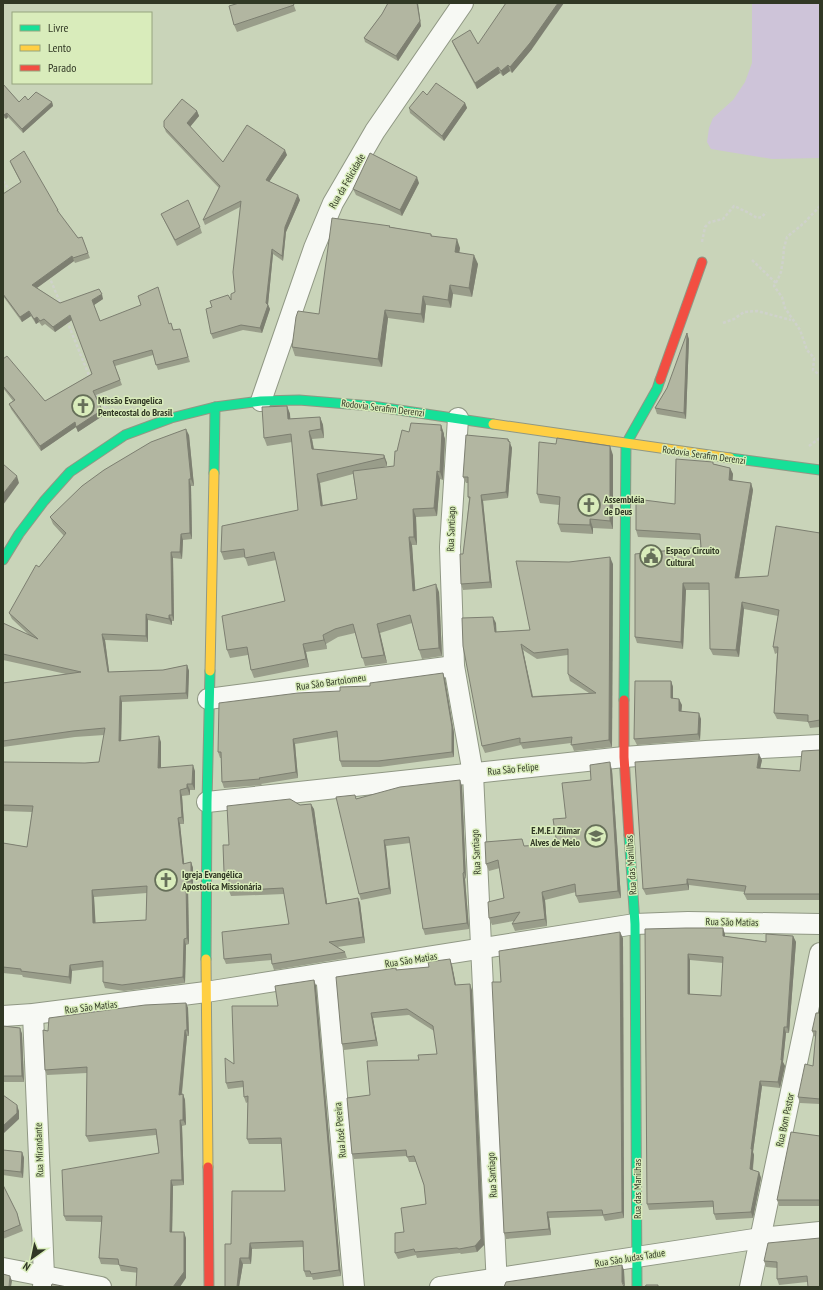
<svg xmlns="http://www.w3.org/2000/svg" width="823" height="1290" font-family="'PT Sans Narrow',sans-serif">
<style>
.grass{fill:#cec4d9}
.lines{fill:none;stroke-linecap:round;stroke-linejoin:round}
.street-casing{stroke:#909884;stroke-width:22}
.fast-casing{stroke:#909884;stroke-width:11}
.slow-casing{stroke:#909884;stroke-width:11}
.jam-casing{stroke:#909884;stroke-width:11}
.path{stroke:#cfd2cb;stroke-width:2.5;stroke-dasharray:3 2;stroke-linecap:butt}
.street{stroke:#f7f9f4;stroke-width:20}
.fast{stroke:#16e098;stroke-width:9}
.slow{stroke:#ffcf43;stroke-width:9}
.jam{stroke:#f24e42;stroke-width:9}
.wall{fill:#999d8a;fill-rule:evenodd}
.shaded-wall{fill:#7d7f71}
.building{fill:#b2b6a1;stroke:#7d7f71;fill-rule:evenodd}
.labels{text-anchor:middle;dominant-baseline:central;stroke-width:3;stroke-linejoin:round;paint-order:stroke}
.street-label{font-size:10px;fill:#313825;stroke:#d9ecbb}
.poi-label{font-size:10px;font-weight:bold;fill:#313825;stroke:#d9ecbb;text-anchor:start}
</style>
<rect width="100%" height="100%" fill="#c9d4b9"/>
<path class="grass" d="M752 3H820V158L772 159 711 149 707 142 709 128 713 118 733 100 745 82 752 63Z"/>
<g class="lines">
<g class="street-casing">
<g id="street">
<path d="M261 401 314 248 333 203 375 131 463 3"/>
<path d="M458 418 450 547 454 666 473 774 497 1287"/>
<path d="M208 699 454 666"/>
<path d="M207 802 624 757 706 751 820 745"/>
<path d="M326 973 354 1287"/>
<path d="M33 1014 44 1276 43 1287"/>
<path d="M3 1016 33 1014 206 992 635 924 688 922 820 924"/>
<path d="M3 1268 101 1287"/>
<path d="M440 1287 761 1238 820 1232"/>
<path d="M750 1287 820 953"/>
</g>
</g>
<g class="fast-casing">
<g id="fast">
<path d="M730 458 820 470"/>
<path d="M214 473 215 407"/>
<path d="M3 560 19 534 44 501 70 472 125 435 171 418 215 407 261 401 299 400 372 406 493 424"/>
<path d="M624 700 626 444 657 389 660 380"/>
<path d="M629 835 635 924 637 1287"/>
<path d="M206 959 207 802 210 671"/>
</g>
</g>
<g class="slow-casing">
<g id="slow">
<path d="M493 424 730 458"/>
<path d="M210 671 214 473"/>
<path d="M206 959 208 1167"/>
</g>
</g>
<g class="jam-casing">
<g id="jam">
<path d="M660 380 702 262"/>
<path d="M624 700V757L629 835"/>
<path d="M208 1167 209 1287"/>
</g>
</g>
<g class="path">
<path d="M3 181 11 192"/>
<path d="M820 206 804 223 787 237 784 248 783 260 781 272 778 279 774 286 782 297 785 308 800 330 807 350 814 358 813 370 820 375"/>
<path d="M702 242 705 227 710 222 723 219 734 206 749 213 757 218 762 217 766 212"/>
<path d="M752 260 776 283"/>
<path d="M49 276 61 305"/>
<path d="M67 321 90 378"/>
<path d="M723 323 734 319 744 312 757 311 791 320"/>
<path d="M96 393 99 399 112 417"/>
<path d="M809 446 820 438"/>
</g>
<use href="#street" class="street"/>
<use href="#fast" class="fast"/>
<use href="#slow" class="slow"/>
<use href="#jam" class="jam"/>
</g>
<g class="wall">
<path d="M293 3 296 11 237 32 234 25Z"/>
<path d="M382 14 421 26 398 61 365 42 364 38Z"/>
<path d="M452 41 532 49 512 73 510 71 503 76 500 73 477 89 454 46Z"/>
<path d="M3 84 19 102 28 100 52 102 53 106 23 133 8 117 6 119 3 117Z"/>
<path d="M427 95 465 103 467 108 444 141 410 113 409 108Z"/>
<path d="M197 111 199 116 190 127 223 162 287 155 269 182 300 200 286 232 283 261 273 254 268 304 270 309 262 333 243 330 213 339 211 334 212 307 231 300 235 292 240 207 205 225 203 220 219 188 166 132 164 127Z"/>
<path d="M10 161 58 210 60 215 78 238 82 237 90 258 75 263 74 261 37 288 60 303 103 299 94 305 100 321 170 324 174 330 181 334 190 362 158 370 153 355 115 366 122 385 96 395 104 415 78 432 76 427 41 451 11 409 9 404 13 401 3 388V359L45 401 92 374 72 320 55 332 45 324 42 326 39 322 36 324 31 316 22 322 3 296V194L21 183 12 166Z"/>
<path d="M419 183 402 216 356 195 353 189Z"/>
<path d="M161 214 200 227 202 233 177 246Z"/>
<path d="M390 227 431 234 432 236 460 248 459 252 478 264 472 297 453 294 451 308 426 305 424 323 388 318 382 367 295 356 292 347Z"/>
<path d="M689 339 686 419 657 414 655 408 667 388Z"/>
<path d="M287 406 290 414V419L320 417 323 425 324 438 312 439 314 449 384 455 387 463V466L381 468 394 466 397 451 409 432 441 425 444 434V436L445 439 443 480 440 479 437 516 416 517 417 545H412L415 590 439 592 442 656 422 659 419 650 412 623 380 633 387 663 365 666 355 633 338 637 326 644 327 649 306 652 309 667 254 678 251 670 248 655 230 658 227 650 285 601 276 560 248 566 245 557 224 560 221 552 298 510 292 442 267 446 264 438ZM353 474 357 499 322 505 320 483Z"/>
<path d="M189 435 194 486H191L192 539 183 540 182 559 173 558 174 621H172V625L148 620V642L105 640 109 672 163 670 187 665 189 671 188 699 122 702 121 741 161 742V768L195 771V790H190V795L182 796 184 824H180L184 864 191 862 193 868V887L188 888 189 944 186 945 185 983 124 991 105 988 103 982V967L72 971 71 984 23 977 22 975 3 973V843L27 847 32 812 3 811V762L85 763 99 762 104 735 75 737 3 747V683L66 674 3 660V623L29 635 12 619 9 613 39 567 64 536 53 524 50 517ZM147 893 146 920 95 923 94 897Z"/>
<path d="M508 439 512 448 508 498 483 501 492 588 463 590 461 584 469 499 468 497V483H466L463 477Z"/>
<path d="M613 455V529L593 528V534L561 532 558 524 559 505 540 503 537 494Z"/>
<path d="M714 464 730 468 733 474 732 481 751 483 753 490 739 578 768 576 820 533V727L810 728 808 722 777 719 774 713 777 653 775 654 773 647 778 616 744 609 739 657 713 655 710 649 709 590H686L683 649 637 643 635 637 701 547 700 540 638 537 636 530 675 504Z"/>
<path d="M613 564 612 747 574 751 571 743 523 749 521 745 485 753 482 746 496 623V632L530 630ZM523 650 537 659 568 655V674L570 681 589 693 533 696Z"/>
<path d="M445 679 454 733V757L380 767H342L340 761 338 737 295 744 298 778 261 784 262 785 224 788 222 782 221 758H220L218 752 340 691 370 686Z"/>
<path d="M671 681 673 687V699L682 705 681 711 701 719 700 740 637 745 634 739Z"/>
<path d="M820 750V900H747L744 894 745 892 689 885V890L646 895 643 889 762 760 760 768 800 771Z"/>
<path d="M612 770 621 898 579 903 576 896V892L545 900 547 926 515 931 512 924 514 921 492 925 489 918 504 898 500 868 489 871 486 864 525 846 557 844 566 818Z"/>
<path d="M462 786 466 878 465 879 469 929 425 935 423 929 410 843 386 846 391 894 361 900 359 894 356 799Z"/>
<path d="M300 805 314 809 327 904 358 898 360 903 365 943 337 947 345 952 347 958 274 970 272 964V960L226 964 224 959 289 924 284 894 231 896 229 891V877L226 878 224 872 229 845Z"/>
<path d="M645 929 725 934V936L766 942 793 936 796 942 789 1033H786L783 1062 785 1066 780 1088 762 1086 753 1152 754 1155 753 1170 759 1172 761 1178 753 1218 716 1220 714 1214V1207L649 1210 647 1204ZM690 960 723 963 721 996 690 994Z"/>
<path d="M623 938 624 1218 605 1221 603 1216 549 1218 551 1235 506 1239 504 1233 501 982Z"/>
<path d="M452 965 456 985 472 990 484 1245 477 1252 461 1254 460 1253 417 1258 416 1255 398 1259 395 1253 404 1232 426 1204 424 1185 416 1162H409L407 1156 354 1159 352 1154 370 1095 419 1060 437 1054 434 1031 409 1015 373 1018 378 1046 344 1050 342 1044 396 968 397 970Z"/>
<path d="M314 980 316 986 341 1276 313 1280 312 1277H306L304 1271 303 1247 252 1249 251 1264H243L239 1287H225L231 1244 285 1191 282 1144H249L247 1139 248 1102 246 1103 244 1097V1087L228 1089 226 1083 234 1064 278 1006Z"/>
<path d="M186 1003 188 1008 189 1036H187L182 1094H183L185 1100 186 1125 182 1126 184 1185 173 1186 172 1232 186 1238V1278L121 1271 119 1265 101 1264 99 1258 102 1222 66 1221 64 1216 159 1153 156 1135 89 1142 86 1136 87 1073 47 1075 45 1070 48 1031Z"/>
<path d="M820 1008V1104L800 1103 798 1097 813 1066 816 1037 814 1036 812 1031 819 1013Z"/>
<path d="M3 1026 20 1028 22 1034 24 1082H3Z"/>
<path d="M820 1136V1206H779L777 1200Z"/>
<path d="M3 1150 22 1152 24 1158 23 1178 3 1175Z"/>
<path d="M3 1185 17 1213 23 1231 3 1239Z"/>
<path d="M820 1238 807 1282 779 1285 777 1279V1268L766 1267 764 1261Z"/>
</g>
<g class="shaded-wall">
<path d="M417 3H418L421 26 398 61 396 56Z"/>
<path d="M558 3H564L532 49 512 73 510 67Z"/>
<path d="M508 65 510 71 503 76 501 71Z"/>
<path d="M498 67 500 73 477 89 475 83Z"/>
<path d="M52 102 53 106 23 133 22 129Z"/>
<path d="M465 103 467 108 444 141 442 136Z"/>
<path d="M197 111 199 116 189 128 187 123Z"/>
<path d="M7 113 8 117 6 119 4 115Z"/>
<path d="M285 150 287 155 267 185 266 180Z"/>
<path d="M417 177 419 183 402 216 400 210Z"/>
<path d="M298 195 300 200 286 232 283 261 282 256 285 227Z"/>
<path d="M457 239 460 248 458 260 455 252Z"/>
<path d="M272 249 273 254 268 305 270 309 262 333 260 328 266 303Z"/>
<path d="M474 255 478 264 472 297 469 288Z"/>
<path d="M72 256 74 261 34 290 32 285Z"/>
<path d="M450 285 453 294 451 308 448 300Z"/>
<path d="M102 294 103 299 94 305 92 300Z"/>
<path d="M423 296 426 305 424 323 421 314Z"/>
<path d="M385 310 388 318 382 367 378 359Z"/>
<path d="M29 311 31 316 22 322 20 317Z"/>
<path d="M70 315 72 320 55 332 53 327Z"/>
<path d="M37 317 39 322 36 324 34 319Z"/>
<path d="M687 333 689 339 686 419 684 413Z"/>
<path d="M287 406 290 414 291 427 288 419Z"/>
<path d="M102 410 104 415 78 432 76 427Z"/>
<path d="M320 417 323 425 324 438 321 429Z"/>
<path d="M75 422 76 427 41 451 40 446Z"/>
<path d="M441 425 444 434V436L445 439 443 480 440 472Z"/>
<path d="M186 429 189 435 194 486 191 479Z"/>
<path d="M309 431 312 439 315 457 312 449Z"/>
<path d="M508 439 512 448 508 498 506 492Z"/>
<path d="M610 446 613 455V529L610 521Z"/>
<path d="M384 455 387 463V466L384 458Z"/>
<path d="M730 468 733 474 732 487 729 480Z"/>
<path d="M437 471 440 479 437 516 434 508Z"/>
<path d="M317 474 320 483 324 514 321 506Z"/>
<path d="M17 476 19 483 3 505V494Z"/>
<path d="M189 479 191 486 192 539 190 533Z"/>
<path d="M751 483 753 490 738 584 735 578Z"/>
<path d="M481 495 483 501 492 588 490 582Z"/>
<path d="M413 509 416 517 417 545 414 537Z"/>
<path d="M590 519 593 528V534L590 525Z"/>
<path d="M181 534 183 540 182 559 180 552Z"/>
<path d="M409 537 412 545 416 599 413 591Z"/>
<path d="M171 552 173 558 174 621 172 615Z"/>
<path d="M610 557 613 564 612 747 609 740Z"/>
<path d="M683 583 686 590 683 649 681 642Z"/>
<path d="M436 584 439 592 442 656 439 648Z"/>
<path d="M742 602 744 609 739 657 736 650Z"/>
<path d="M146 614 148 620V642L146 636Z"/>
<path d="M169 615 172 621V625L169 619Z"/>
<path d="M493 617 496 623 497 639 495 632Z"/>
<path d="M377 624 380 633 387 663 384 655Z"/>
<path d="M102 634 105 640 110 678 108 672Z"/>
<path d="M323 635 326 644 327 649 324 640Z"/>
<path d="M303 644 306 652 309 667 306 659Z"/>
<path d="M521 644 523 650 534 703 532 697Z"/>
<path d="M187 665 189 671 188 699 186 693Z"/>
<path d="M443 673 445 679 454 733V757L452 752Z"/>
<path d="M671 681 673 687V705L671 698Z"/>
<path d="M120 696 122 702 121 747 119 741Z"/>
<path d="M679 699 682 705 681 717 679 711Z"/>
<path d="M699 713 701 719 700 740 698 734Z"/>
<path d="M159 736 161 742V774L158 768Z"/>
<path d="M293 739 295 744 298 778 296 772Z"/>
<path d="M759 754 762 760 759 774 757 768Z"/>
<path d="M610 762 612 770 621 898 618 891Z"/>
<path d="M193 765 195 771V790L192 784Z"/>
<path d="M460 780 462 786 466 878 464 872Z"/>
<path d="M187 784 190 790V795L187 788Z"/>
<path d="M180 790 182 796 184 824 182 817Z"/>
<path d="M311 804 314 809 328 910 326 904Z"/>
<path d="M178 818 180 824 185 871 183 864Z"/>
<path d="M384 840 386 846 391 894 389 888Z"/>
<path d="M191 862 193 868V887L191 881Z"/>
<path d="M463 873 465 879 469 929 467 923Z"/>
<path d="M687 879 689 885V890L687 884Z"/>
<path d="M186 882 188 888 189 944 187 938Z"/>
<path d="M92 890 94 897 96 929 93 923Z"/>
<path d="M542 892 545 900 547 926 545 919Z"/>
<path d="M358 898 360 903 365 943 363 937Z"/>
<path d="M723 928 725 934V942L723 936Z"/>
<path d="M620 932 623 938 624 1218 622 1212Z"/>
<path d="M793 936 796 942 789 1033 787 1027Z"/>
<path d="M184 939 186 945 185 983 183 977Z"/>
<path d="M688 954 690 960V1000L688 994Z"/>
<path d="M450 959 452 965 457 991 455 985Z"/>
<path d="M70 965 72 971 71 984 69 977Z"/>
<path d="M314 980 316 986 341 1276 339 1270Z"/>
<path d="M470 984 472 990 484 1245 477 1252 475 1246Z"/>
<path d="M186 1003 188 1008 189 1036 187 1030Z"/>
<path d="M371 1013 373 1018 378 1046 376 1040Z"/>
<path d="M784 1027 786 1033 783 1062 785 1066 780 1088 778 1082Z"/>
<path d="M20 1028 22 1034 24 1082 22 1076Z"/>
<path d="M185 1030 187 1036 181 1100 179 1095Z"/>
<path d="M760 1081 762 1086 753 1152 754 1155 752 1175 750 1169 751 1149Z"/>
<path d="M183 1094 185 1100 186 1125 183 1120Z"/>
<path d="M17 1105 19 1111V1119L3 1134V1126Z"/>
<path d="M180 1120 182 1126 184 1185 182 1180Z"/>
<path d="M22 1152 24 1158 23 1178 21 1172Z"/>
<path d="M759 1172 761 1178 753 1218 751 1212Z"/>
<path d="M171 1180 173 1186 172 1238 170 1232Z"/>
<path d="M547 1212 549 1218 551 1235 549 1229Z"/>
<path d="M184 1232 186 1238V1278L180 1287H173Z"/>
<path d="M250 1243 252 1249 251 1264 249 1258Z"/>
<path d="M240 1258 243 1264 239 1287H237Z"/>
<path d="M622 1265 624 1270 625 1287 622 1282Z"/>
<path d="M10 1276 12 1281 11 1287H9Z"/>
</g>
<g class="building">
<path d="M239 3H293L294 5 234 25 229 6Z"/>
<path d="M388 3H417L420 21 396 56 364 38 382 14Z"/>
<path d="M506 3H558L530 43 510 67 508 65 501 71 498 67 475 83 452 41 470 30 478 44Z"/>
<path d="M436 83 465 103 442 136 409 108 423 91 427 95Z"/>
<path d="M3 84 19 102 25 96 28 100 36 92 52 102 22 129 7 113 4 115 3 114Z"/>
<path d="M182 99 197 111 187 123 223 162 247 125 285 150 266 180 298 195 285 227 282 256 272 249 266 303 268 305 260 328 241 325 211 334 206 309 212 307 210 301 228 295 231 300V294L235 292 233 272 241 201 203 220 220 186 164 127V121Z"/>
<path d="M24 151 58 210H57L78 238 82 237 88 253 73 258 72 256 32 285 60 303 99 289 102 294 92 300 100 321 141 305 138 296 158 287 169 324 171 323 173 330 180 329 188 357 156 365 152 350 113 361 120 380 93 391 102 410 76 427 75 422 40 446 9 404 15 400 3 386V359L7 356 45 401 92 374 70 315 53 327 44 319 40 321 37 317 34 319 29 311 20 317 3 294V194L21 182 10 161Z"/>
<path d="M370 153 417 177 400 210 353 189Z"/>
<path d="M188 200 200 227 175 240 161 214Z"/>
<path d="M332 218 390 226 389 227 431 234V236L457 239 455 252 474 255 469 288 450 285 448 300 423 296 421 314 385 310 378 359 292 347 296 317 298 311 319 314Z"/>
<path d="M687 333 684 413 655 408 667 388Z"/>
<path d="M287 406 288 419 320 417 321 429 309 431 312 449 384 455V458L317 474 321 506 357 499 353 471 394 466 395 451H397L402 430 409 432 411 423 441 425V431H442L440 472 437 471 434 508 413 509 414 537H409L413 591 436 584 439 648 419 650 410 615 377 624 384 655 362 658 353 624 335 629 323 635 324 640 303 644 306 659 251 670 247 647 227 650 222 616 285 601 274 552 245 558 244 549 221 552 222 526 298 510 291 434 264 438 262 407Z"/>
<path d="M186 429 191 479H189L190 533 181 534 180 552H171L172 615H169V619L146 614V636L102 634 108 672 163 670 187 665 186 693 120 696 119 741 159 736 158 768 193 765 192 784H187V788L180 790 182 817 178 818 183 864 191 862V881L186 882 187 938 184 939 183 977 122 985 103 982V961L70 965 69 977 21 971V969L3 967V843L27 847 33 806 3 805V762L85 763 99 762 105 728 73 731 3 741V683L81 672 3 654V623L38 639 9 613 36 565 39 567 66 533 50 517 82 486 104 470 151 442ZM147 886 146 920 93 923 92 890Z"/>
<path d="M466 435 508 439V441L510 442 506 492 481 495 490 582 461 584 460 554H463L470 497H468V477H463Z"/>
<path d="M557 438 610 446V521L590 519V525L558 524 560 497 537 494 539 442 556 444Z"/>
<path d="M676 459 713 462V464L730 468 729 480 751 483 735 578 768 576 776 526 820 533V720L808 722V715L774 713 778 647H773L779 610 742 602 736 650 710 649 709 583H683L681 642 635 637V554L701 547 700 534 636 530V499L675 504Z"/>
<path d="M3 464 17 476 3 494Z"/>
<path d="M610 557 609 740 571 745 572 737 520 743V738L482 746 463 646 462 618 493 617 495 632 530 630 516 561 569 562ZM521 644 534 653 568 649V674L596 693 532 697Z"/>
<path d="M443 673 452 727V752L378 761H340L337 731 293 739 296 772 259 778 260 779 222 782 221 752H218L219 703 298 693 340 691V687L370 686V683Z"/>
<path d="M635 681H671V698L679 699V711L699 713 698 734 634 739Z"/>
<path d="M820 750V894H744L746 886 687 879V884L643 889 635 762 759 754 757 768 800 771 802 751Z"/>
<path d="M610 762 618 891 576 896 575 884 542 892 545 919 512 924 520 912 489 918 488 902 504 898 498 860 486 864 485 842 522 839 524 846 557 844 553 819 566 818 562 783 591 780 590 765Z"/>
<path d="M460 780 464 872 463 873 467 923 423 929 409 837 384 840 389 888 359 894 336 797 355 795 356 799 400 787Z"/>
<path d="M290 799 300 805 311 804 326 904 358 898 363 937 329 942 345 952 272 964 271 954 224 959 222 932 289 924 283 888 229 891V872H224L223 845H229L227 806Z"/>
<path d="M686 928H723V936L766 942V934L793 936 787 1027H784L781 1060H782L778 1082 760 1081 751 1149H752L750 1169 759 1172 751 1212 714 1214 713 1201 647 1204 645 929ZM688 954 723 957 721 996 688 994Z"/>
<path d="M620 932 622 1212 603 1215 602 1210 547 1212 549 1229 504 1233 492 982H501L499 951Z"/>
<path d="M450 959 455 985 470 984 481 1239 475 1246 459 1249 457 1248 415 1252 414 1249 395 1253V1233L404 1232 401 1208 426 1204 424 1185 414 1156 407 1157 406 1150 352 1154 347 1098 370 1095 367 1061 419 1060 418 1055 437 1054 433 1026 407 1009 371 1013 376 1040 342 1044 336 977 396 968V970L429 967 428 962Z"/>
<path d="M314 980 339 1270 311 1274 310 1271H304L303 1241 250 1243 249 1258H240L237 1287H225V1244H231L232 1191H285L281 1138 247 1139 248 1096 244 1097 243 1081 226 1083 225 1058 234 1064 232 1006H278L275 986Z"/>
<path d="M186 1003 187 1030H185L179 1095 183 1094V1120H180L182 1180H171L170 1232H184V1272L173 1287H136L137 1268 119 1265 118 1259 99 1258 102 1216H64L62 1170 159 1153 156 1129 86 1136 87 1067 45 1070 43 1030 48 1031 49 1018 145 1005Z"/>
<path d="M820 1008V1099L798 1097 805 1064 813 1066 816 1031H812L816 1013H819Z"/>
<path d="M3 1026 20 1028 22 1076H3Z"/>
<path d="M3 1095 17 1105V1113L3 1126Z"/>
<path d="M791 1132 820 1136V1200H777Z"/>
<path d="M3 1150 22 1152 21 1172 3 1170Z"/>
<path d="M3 1185 17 1213 20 1225 3 1232Z"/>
<path d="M820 1238V1287H808L807 1276 777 1279V1262L764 1261 768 1243Z"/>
<path d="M622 1265V1282L624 1287H504L506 1282Z"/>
<path d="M3 1274 10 1276 9 1287H3Z"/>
<path d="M52 1284 67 1287H51Z"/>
<path d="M646 1285H658V1287H645Z"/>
</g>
<defs>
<g id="church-ring" transform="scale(1.15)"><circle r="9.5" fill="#d9ecbb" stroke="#666f59" stroke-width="1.5"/><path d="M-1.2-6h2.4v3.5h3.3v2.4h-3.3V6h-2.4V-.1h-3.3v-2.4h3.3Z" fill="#666f59"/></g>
<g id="civic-ring" transform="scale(1.15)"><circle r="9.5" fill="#d9ecbb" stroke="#666f59" stroke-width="1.5"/><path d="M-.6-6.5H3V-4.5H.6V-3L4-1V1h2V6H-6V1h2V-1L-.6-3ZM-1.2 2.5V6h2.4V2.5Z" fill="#666f59"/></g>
<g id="school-ring" transform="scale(1.15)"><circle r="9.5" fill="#d9ecbb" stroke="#666f59" stroke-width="1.5"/><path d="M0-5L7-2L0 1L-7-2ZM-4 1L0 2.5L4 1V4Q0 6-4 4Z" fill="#666f59"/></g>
</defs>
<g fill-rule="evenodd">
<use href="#church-ring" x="83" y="406"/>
<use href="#church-ring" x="589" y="505"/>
<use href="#civic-ring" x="651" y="556"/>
<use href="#school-ring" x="596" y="836"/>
<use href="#church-ring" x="166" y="880"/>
</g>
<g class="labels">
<g class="street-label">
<text transform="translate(347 181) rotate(-60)">Rua da Felicidade</text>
<text transform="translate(383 408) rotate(7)">Rodovia Serafim Derenzi</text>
<text transform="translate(704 455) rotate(8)">Rodovia Serafim Derenzi</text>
<text transform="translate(451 529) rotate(-88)">Rua Santiago</text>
<text transform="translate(331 682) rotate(-8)">Rua São Bartolomeu</text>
<text transform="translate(513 769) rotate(-6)">Rua São Felipe</text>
<text transform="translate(476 852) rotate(-93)">Rua Santiago</text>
<text transform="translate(631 865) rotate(-94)">Rua das Manilhas</text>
<text transform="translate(732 922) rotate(1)">Rua São Matias</text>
<text transform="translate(411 960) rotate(-9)">Rua São Matias</text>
<text transform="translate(91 1007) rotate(-7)">Rua São Matias</text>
<text transform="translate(785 1120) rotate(-78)">Rua Bom Pastor</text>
<text transform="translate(340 1130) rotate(-95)">Rua José Pereira</text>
<text transform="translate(39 1150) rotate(-92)">Rua Mirandante</text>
<text transform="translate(492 1175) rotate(-93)">Rua Santiago</text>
<text transform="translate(637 1189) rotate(-90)">Rua das Manilhas</text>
<text transform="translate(630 1258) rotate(-9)">Rua São Judas Tadue</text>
</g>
<g class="poi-label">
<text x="98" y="400">Missão Evangelica<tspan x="98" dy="12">Pentecostal do Brasil</tspan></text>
<text x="604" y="499">Assembléia<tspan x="604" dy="12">de Deus</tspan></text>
<text x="666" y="550">Espaço Circuito<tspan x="666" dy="12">Cultural</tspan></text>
<text x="580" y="830" text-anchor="end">E.M.E.I Zilmar<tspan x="580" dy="12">Alves de Melo</tspan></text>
<text x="182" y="874">Igreja Evangélica<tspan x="182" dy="12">Apostolica Missionária</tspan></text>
</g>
</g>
<rect width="823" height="1290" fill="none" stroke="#313825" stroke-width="8"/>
<rect x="12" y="12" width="140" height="72" fill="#d9ecbb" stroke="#96a47f"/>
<rect x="20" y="25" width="20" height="6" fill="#16e098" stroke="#96a47f"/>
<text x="48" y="32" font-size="12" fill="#313825">Livre</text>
<rect x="20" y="45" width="20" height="6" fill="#ffcf43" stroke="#96a47f"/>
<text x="48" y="52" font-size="12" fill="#313825">Lento</text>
<rect x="20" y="65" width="20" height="6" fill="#f24e42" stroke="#96a47f"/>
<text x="48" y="72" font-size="12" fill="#313825">Parado</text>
<g transform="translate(32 1258) rotate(213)" stroke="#d9ecbb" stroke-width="3" paint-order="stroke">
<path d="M0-3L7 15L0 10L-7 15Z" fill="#313825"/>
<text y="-6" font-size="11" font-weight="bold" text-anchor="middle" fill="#313825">N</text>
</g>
</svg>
